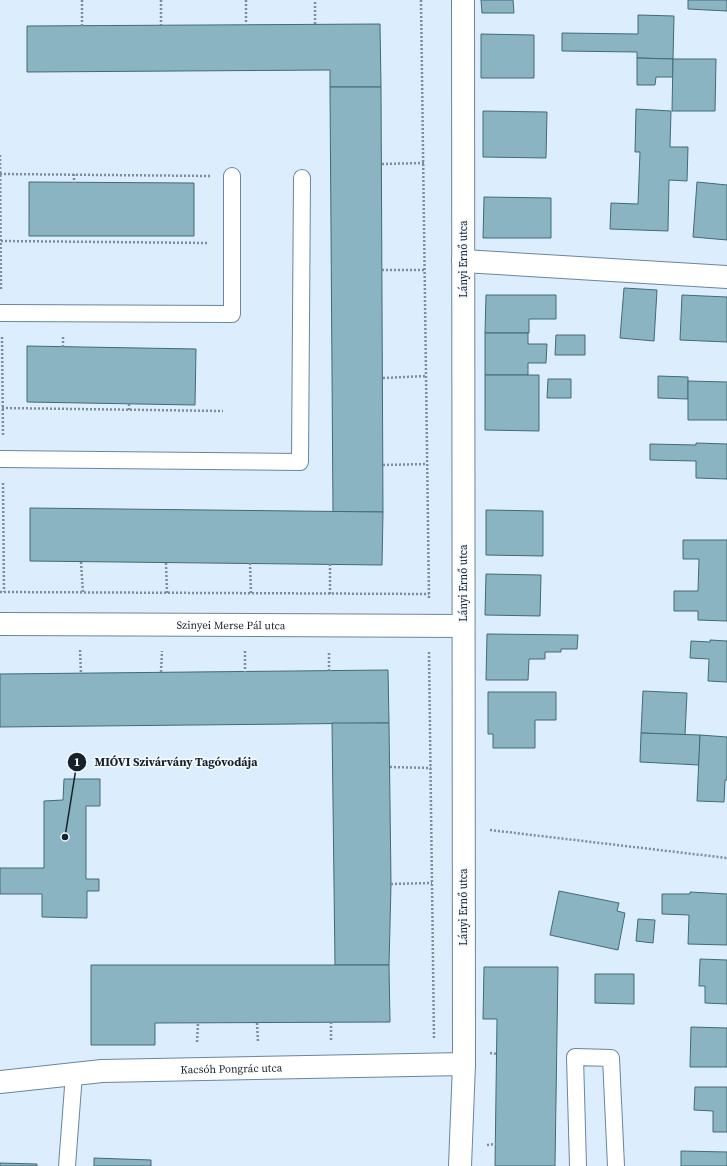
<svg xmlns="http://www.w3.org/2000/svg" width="727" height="1166" font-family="'Source Serif 4',serif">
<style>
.building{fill:#8ab4c1;stroke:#426a76}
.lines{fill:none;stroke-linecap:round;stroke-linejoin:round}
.lane-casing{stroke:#6a859d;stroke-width:18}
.street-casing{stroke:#6a859d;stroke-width:24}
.path{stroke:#7e8d9a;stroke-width:2.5;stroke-dasharray:2 2;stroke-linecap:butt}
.lane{stroke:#fff;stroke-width:16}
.street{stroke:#fff;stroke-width:22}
.labels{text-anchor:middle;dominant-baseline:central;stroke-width:3;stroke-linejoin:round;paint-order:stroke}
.street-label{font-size:11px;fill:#16212b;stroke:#f3f9ff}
.leader{fill:none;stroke:#16212b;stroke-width:1.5}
.callout-dot{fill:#16212b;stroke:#f3f9ff;stroke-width:1.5}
.mark-label{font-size:12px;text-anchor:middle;font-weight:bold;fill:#fff}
.callout-label{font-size:12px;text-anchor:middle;font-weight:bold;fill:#16212b;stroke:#f3f9ff;stroke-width:3;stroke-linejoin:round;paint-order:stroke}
</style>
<rect width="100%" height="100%" fill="#dceefe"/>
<g class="building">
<path d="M481 0H513L514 13H482Z"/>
<path d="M688 0H727V11L688 9Z"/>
<path d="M638 15 674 16 673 59 637 58V52L562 51V33L638 34Z"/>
<path d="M380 24 381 87H330V70L27 72V26Z"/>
<path d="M481 34 534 35V78H481Z"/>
<path d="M637 58 673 59V77H656L655 85H637Z"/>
<path d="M673 59H716L715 111H672Z"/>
<path d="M330 87H381L383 512H333Z"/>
<path d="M636 109 671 111 670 147H688L687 181 669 180 668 231 610 229 611 203 638 204 640 152H635Z"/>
<path d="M483 111 547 112 546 158 483 157Z"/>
<path d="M29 182 194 183V236H29Z"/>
<path d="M697 182 727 185V240L693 237Z"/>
<path d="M484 197 551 198V238H483Z"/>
<path d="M624 288 657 290 654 341 620 338Z"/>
<path d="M486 295H556V319H529V333H485Z"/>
<path d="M682 295 727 297V342L680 340Z"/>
<path d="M485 333H528V344H547L546 363H528V375H485Z"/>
<path d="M556 335H585V355H555Z"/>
<path d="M27 346 196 349 195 405 27 402Z"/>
<path d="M485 375H539V431L485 430Z"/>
<path d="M658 376 688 377V399L658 398Z"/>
<path d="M548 379H571V398H547Z"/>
<path d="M688 381 727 382V420H688Z"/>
<path d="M696 443 727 444V479L696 478V461L650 460V444L696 445Z"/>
<path d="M30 508 383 512 382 565 30 561Z"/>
<path d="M486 510 543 511V556L486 555Z"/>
<path d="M683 540H727V621L698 620V611H674V591H698L699 559H683Z"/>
<path d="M486 574 541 575 540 616 485 615Z"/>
<path d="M487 634 578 635 577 649H561V652H545V659H529L528 680H486Z"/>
<path d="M710 640 727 641V682L708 681 709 659 690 658 691 641 710 642Z"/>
<path d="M388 670 389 723 0 727V674Z"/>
<path d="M643 691 687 693 685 735 641 733Z"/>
<path d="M488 692H556V720H535V748H493V734H488Z"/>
<path d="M332 723H389L391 884 389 965H335Z"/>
<path d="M641 733 700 735 699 765 640 762Z"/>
<path d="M700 735 727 737V780H725L724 802 697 801Z"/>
<path d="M64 779H100V806H86V879H99V891H87V918L42 917V894H0V868H44V801L63 800Z"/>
<path d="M559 891 619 903 617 911 625 913 618 950 550 935Z"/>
<path d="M690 892 727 894V945L688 944 689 915 662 914V894H690Z"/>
<path d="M638 919 655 920 653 943 636 941Z"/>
<path d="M700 959 727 960V1004L705 1003V986H699Z"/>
<path d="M91 965H389L390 1022 155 1023V1045H91Z"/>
<path d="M484 967H558L555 1166H495L497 1019H483Z"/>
<path d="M595 974H634V1004L595 1003Z"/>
<path d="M691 1027 727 1028V1067H690Z"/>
<path d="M695 1087H727V1132H713V1111L694 1110Z"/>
<path d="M681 1151 727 1152V1166H681Z"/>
<path d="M94 1158 151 1160V1166H94Z"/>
<path d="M0 1163 37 1164V1166H0Z"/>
</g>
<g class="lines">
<g class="lane-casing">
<g id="lane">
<path d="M0 313 232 314V176"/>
<path d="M0 459 300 462 302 178"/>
<path d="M67 1166 74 1074"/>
<path d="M578 1166 575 1057 611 1058 616 1166"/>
</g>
</g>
<g class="street-casing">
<g id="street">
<path d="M463 261 727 277"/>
<path id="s1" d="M0 624 463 626"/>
<path id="s2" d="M0 1082 102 1071 464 1064"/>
<path d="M460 1166 464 1064 463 0"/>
</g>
</g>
<g class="path">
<path d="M82 0V26"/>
<path d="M161 0V25"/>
<path d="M246 0V25"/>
<path d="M421 0 429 599"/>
<path d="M315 24V0"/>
<path d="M0 155 1 290"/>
<path d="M382 164 424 163"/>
<path d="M0 174 210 176"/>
<path d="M74 174V183"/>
<path d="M1 241 208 243"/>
<path d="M382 270H425"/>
<path d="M2 337 3 436"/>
<path d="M63 337V347"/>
<path d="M383 378 426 376"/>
<path d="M2 408 223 411"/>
<path d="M129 410V404"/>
<path d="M383 465 427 464"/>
<path d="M3 483 4 592"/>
<path d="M81 562 83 593"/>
<path d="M166 563 167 593"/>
<path d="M250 563 251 593"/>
<path d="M0 592 429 594"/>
<path d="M330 594V564"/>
<path d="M80 650 81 674"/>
<path d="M245 651V672"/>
<path d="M429 652 434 1039"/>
<path d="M329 653V671"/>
<path d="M161 672 162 651"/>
<path d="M390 767 431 768"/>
<path d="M490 830 727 858"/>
<path d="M391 884 432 883"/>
<path d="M331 1022V1040"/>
<path d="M257 1023 258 1042"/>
<path d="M197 1042 198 1023"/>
<path d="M490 1053 497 1054"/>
<path d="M487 1145 496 1144"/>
</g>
<use href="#lane" class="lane"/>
<use href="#street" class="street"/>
</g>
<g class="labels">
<g class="street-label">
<text transform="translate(463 259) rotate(-90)">Lányi Ernő utca</text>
<text transform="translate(463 583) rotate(-90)">Lányi Ernő utca</text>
<text stroke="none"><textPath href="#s1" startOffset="231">Szinyei Merse Pál utca</textPath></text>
<text transform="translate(463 907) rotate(-90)">Lányi Ernő utca</text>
<text stroke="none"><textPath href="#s2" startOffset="232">Kacsóh Pongrác utca</textPath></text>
</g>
</g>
<path class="leader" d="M65 837L77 762"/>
<g class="callout-dot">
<circle cx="65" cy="837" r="4"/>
<circle cx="77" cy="762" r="10"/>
</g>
<g class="mark-label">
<text x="77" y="766">1</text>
</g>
<g class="callout-label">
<text x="176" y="766">MIÓVI Szivárvány Tagóvodája</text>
</g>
</svg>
